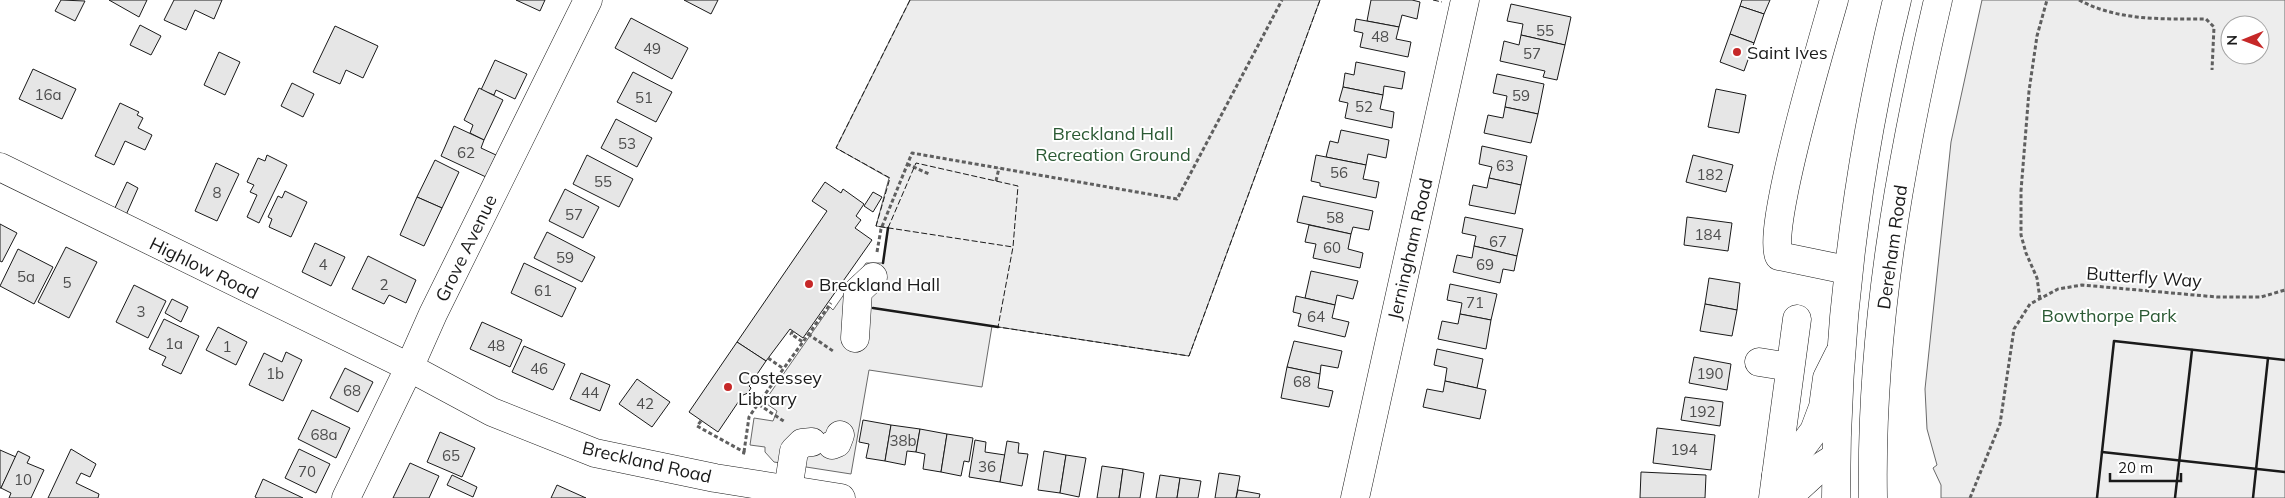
<svg xmlns="http://www.w3.org/2000/svg" width="2285" height="498" font-family="Mulish,sans-serif">
<style>
.built{fill:#ededed;stroke:#6a6a6a;fill-rule:evenodd}
.building{fill:#e6e6e6;stroke:#1a1a1a}
.lines{fill:none;stroke-linecap:round;stroke-linejoin:round}
.minor-casing{stroke:#1a1a1a;stroke-width:29}
.highway-casing{stroke:#1a1a1a;stroke-width:29}
.path{stroke:#5f5f5f;stroke-width:3;stroke-dasharray:4 2.5;stroke-linecap:butt}
.minor{stroke:#fff;stroke-width:28}
.highway{stroke:#fff;stroke-width:28}
.fence{stroke:#1a1a1a;stroke-width:1;stroke-dasharray:6 2.5;stroke-linecap:butt}
.wall{stroke:#1a1a1a;stroke-width:2.5}
.poi-dot{fill:#c62828;stroke:#fff;stroke-width:2}
.labels{text-anchor:middle;dominant-baseline:central;stroke-width:4;stroke-linejoin:round;paint-order:stroke}
.number-label{font-size:15px;fill:#4d4d4d}
.poi-label{font-size:18px;fill:#1a1a1a;stroke:#fff;text-anchor:start}
.park-label{font-size:18px;fill:#2b5a34;stroke:#fff}
.street-label{font-size:18px;fill:#1a1a1a;stroke:#fff}
</style>
<rect width="100%" height="100%" fill="#fff"/>
<g class="built">
<path d="M910 0H1320L1189 356 992 326 982 387 869 370 851 474 774 462 765 452V447L750 445 754 418 773 421 777 411 764 402 830 307 833 310 866 263H883L888 228 876 226 889 178 836 148Z"/>
<path d="M1982 0H2285V498H1941V485L1933 468 1937 465 1927 429 1925 389 1951 142ZM2230 25H2260V55H2230Z"/>
</g>
<g class="building">
<path d="M61 0 85 1 75 21 55 11Z"/>
<path d="M109 0H147L139 17Z"/>
<path d="M174 0H222L214 19 195 10 186 30 164 20Z"/>
<path d="M516 0H545L540 11Z"/>
<path d="M684 0H718L711 14Z"/>
<path d="M1371 0H1412L1420 2 1417 19 1402 15 1399 27 1367 21Z"/>
<path d="M1742 0H1770L1764 14 1740 6Z"/>
<path d="M1511 4 1571 17 1565 45 1521 35 1523 24 1507 21Z"/>
<path d="M1740 6 1764 14 1754 43 1730 34Z"/>
<path d="M631 18 688 48 672 79 615 48Z"/>
<path d="M1356 19 1399 27 1396 39 1411 42 1408 57 1360 47 1363 33 1354 31Z"/>
<path d="M140 25 161 36 151 55 130 45Z"/>
<path d="M335 26 378 46 363 78 346 70 340 84 313 72Z"/>
<path d="M1730 34 1754 43 1744 71 1720 62Z"/>
<path d="M1521 35 1565 45 1557 80 1543 77 1545 71 1500 61 1504 41 1519 45Z"/>
<path d="M219 52 240 62 225 95 204 85Z"/>
<path d="M495 60 527 74 515 99 496 90 494 95 481 90Z"/>
<path d="M1356 62 1405 72 1402 89 1384 86 1383 95 1343 87 1345 73 1354 75Z"/>
<path d="M33 69 76 89 62 119 19 99Z"/>
<path d="M633 72 672 92 656 122 617 102Z"/>
<path d="M1497 74 1544 84 1538 114 1505 107 1507 96 1493 93Z"/>
<path d="M292 83 314 94 303 117 281 106Z"/>
<path d="M1343 87 1383 95 1380 109 1394 112 1392 128 1345 118 1348 103 1339 101Z"/>
<path d="M479 88 503 100 484 140 470 133 473 125 464 120Z"/>
<path d="M1716 89 1746 95 1739 133 1708 127Z"/>
<path d="M120 103 139 112 137 115 143 118 138 128 152 135 145 150 125 141 114 165 95 156Z"/>
<path d="M1505 107 1538 114 1531 143 1484 133 1488 115 1503 118Z"/>
<path d="M616 119 652 138 637 167 601 148Z"/>
<path d="M454 126 484 140 481 148 496 155 486 177 441 156Z"/>
<path d="M1341 130 1389 140 1386 158 1368 154 1366 165 1326 157 1330 141 1338 143Z"/>
<path d="M1482 146 1527 156 1521 185 1489 178 1492 167 1479 164Z"/>
<path d="M267 155 287 165 259 223 247 217 257 195 250 192 254 185 247 182 258 158 265 161Z"/>
<path d="M587 155 633 179 619 207 573 184Z"/>
<path d="M1316 155 1366 165 1363 179 1379 182 1376 198 1320 186V183L1311 181Z"/>
<path d="M1693 155 1733 165 1726 192 1686 182Z"/>
<path d="M435 160 459 172 442 208 417 197Z"/>
<path d="M216 163 239 174 217 221 195 211Z"/>
<path d="M1489 178 1521 185 1515 214 1469 205 1473 185 1487 188Z"/>
<path d="M127 182 138 188 126 215 114 210Z"/>
<path d="M825 182 841 193 843 189 864 204 856 216 861 220 855 228 872 240 803 338 790 329 766 361 737 342 827 211 812 201Z"/>
<path d="M565 189 599 207 583 238 549 221Z"/>
<path d="M285 191 307 202 291 237 269 227 272 219 268 217 278 196 282 198Z"/>
<path d="M873 192 882 197 873 212 864 206Z"/>
<path d="M1303 196 1373 211 1369 230 1353 227 1351 234 1297 222Z"/>
<path d="M417 197 442 208 424 246 400 235Z"/>
<path d="M1465 217 1523 229 1517 256 1474 246 1476 236 1462 233Z"/>
<path d="M1687 217 1732 223 1728 251 1684 245Z"/>
<path d="M0 224 17 233 2 262 0 261Z"/>
<path d="M1309 225 1351 234 1348 249 1363 253 1360 268 1313 258 1316 244 1305 242Z"/>
<path d="M547 232 595 257 582 282 534 258Z"/>
<path d="M315 243 345 257 331 286 302 272Z"/>
<path d="M1474 246 1517 256 1514 271 1503 269 1500 283 1453 272 1457 255 1472 258Z"/>
<path d="M66 247 97 262 69 318 38 302Z"/>
<path d="M18 249 53 267 34 304 0 286Z"/>
<path d="M368 256 416 280 406 303 389 295 384 304 352 289Z"/>
<path d="M524 263 576 288 562 317 511 293Z"/>
<path d="M1311 271 1358 281 1353 299 1337 295 1335 305 1305 298Z"/>
<path d="M1709 278 1740 283 1737 310 1705 304Z"/>
<path d="M1450 284 1497 294 1491 320 1460 314 1462 303 1447 300Z"/>
<path d="M134 285 166 301 148 338 116 322Z"/>
<path d="M1296 296 1335 305 1332 318 1349 322 1345 337 1298 326 1301 314 1293 312Z"/>
<path d="M172 299 188 307 181 322 165 313Z"/>
<path d="M1705 304 1737 310 1732 336 1700 331Z"/>
<path d="M1460 314 1491 320 1486 349 1438 339 1442 321 1458 324Z"/>
<path d="M164 319 199 336 181 374 162 365 166 357 149 349Z"/>
<path d="M482 322 522 340 510 367 470 349Z"/>
<path d="M218 327 247 342 236 365 206 350Z"/>
<path d="M1294 341 1342 351 1338 368 1321 365 1320 374 1287 367Z"/>
<path d="M737 342 766 361 749 386 751 388 748 393 743 395 718 432 689 412Z"/>
<path d="M524 346 565 364 553 390 512 372Z"/>
<path d="M1437 349 1483 359 1477 388 1445 381 1447 368 1434 365Z"/>
<path d="M286 352 302 360 283 401 249 385 264 353 282 362Z"/>
<path d="M1694 357 1731 364 1727 390 1689 383Z"/>
<path d="M1287 367 1320 374 1318 388 1333 391 1329 407 1281 398Z"/>
<path d="M345 368 373 382 358 412 330 398Z"/>
<path d="M581 373 610 385 600 411 570 399Z"/>
<path d="M637 379 670 402 652 427 619 404Z"/>
<path d="M1445 381 1486 390 1480 419 1423 407 1427 389 1443 392Z"/>
<path d="M1685 397 1723 402 1720 426 1681 420Z"/>
<path d="M312 410 350 428 336 458 298 439Z"/>
<path d="M863 420 891 425 885 461 866 458 869 444 859 442Z"/>
<path d="M891 425 920 429 916 452 907 451 905 465 885 461Z"/>
<path d="M1657 428 1715 435 1711 470 1653 463Z"/>
<path d="M920 429 947 434 941 472 923 469 925 454 916 452Z"/>
<path d="M440 432 475 448 462 477 427 462Z"/>
<path d="M947 434 973 438 969 462 964 461 961 476 941 472Z"/>
<path d="M975 440 986 442 985 452 1005 455 1000 482 969 477Z"/>
<path d="M1007 441 1019 443 1018 453 1028 454 1022 486 1000 482Z"/>
<path d="M71 449 96 464 90 477 81 473 76 483 99 494 98 498H48Z"/>
<path d="M299 449 330 464 316 493 285 478Z"/>
<path d="M0 450 16 457 1 488H0Z"/>
<path d="M18 451 30 457 27 463 44 470 31 498H9L11 493 1 488Z"/>
<path d="M1044 451 1066 455 1060 493 1038 490Z"/>
<path d="M1066 455 1086 458 1079 497 1060 493Z"/>
<path d="M410 463 439 476 429 498H393Z"/>
<path d="M1102 466 1123 469 1119 498H1097Z"/>
<path d="M1123 469 1144 473 1140 498H1119Z"/>
<path d="M1641 472 1706 475 1705 498H1640Z"/>
<path d="M1219 473 1240 476 1236 498H1215Z"/>
<path d="M452 475 477 487 473 497 447 485Z"/>
<path d="M1160 475 1180 478 1177 498H1156Z"/>
<path d="M1180 478 1201 481 1198 498H1177Z"/>
<path d="M263 479 303 498H257L255 497Z"/>
<path d="M557 485 586 498H551Z"/>
<path d="M1238 490 1260 494 1259 498H1236Z"/>
</g>
<g class="lines">
<g class="minor-casing">
<g id="minor">
<path d="M1834 0C1823 39 1766 230 1779 256L1847 270"/>
<path d="M0 167 399 362 492 412 595 453 715 478 841 498"/>
<path d="M855 338 858 291 873 277"/>
<path d="M1759 362 1790 367"/>
<path d="M832 445 837 443 840 435"/>
<path d="M1776 476 1796 455 1814 431 1823 407 1827 378 1839 354"/>
<path d="M788 490 794 451 802 443 812 442"/>
<path d="M346 498 409 368 433 314 588 0"/>
<path d="M1355 498 1465 0"/>
<path d="M1773 498 1797 319"/>
<path d="M1787 498 1822 466 1836 457"/>
</g>
</g>
<g class="highway-casing">
<g id="highway">
<path d="M1836 498C1836 330 1857 163 1897 0"/>
<path d="M1873 498C1870 330 1900 163 1938 0"/>
</g>
</g>
<g class="path">
<path d="M2079 0C2118 21 2163 19 2206 19L2214 27 2212 70"/>
<path d="M907 164 929 174"/>
<path d="M996 181 999 168"/>
<path d="M877 252 881 229 912 153 1177 199 1282 0"/>
<path d="M2040 299 2037 278 2026 253 2021 235V191L2029 91 2037 36 2047 0"/>
<path d="M793 331 791 334 803 342"/>
<path d="M808 334 833 351"/>
<path d="M768 358 784 369"/>
<path d="M748 393 760 402"/>
<path d="M758 404 831 303"/>
<path d="M701 421 697 426 744 452 743 456"/>
<path d="M744 452 749 417 758 404 785 422"/>
<path d="M1970 498 2000 424 2014 329 2030 304 2058 289 2082 285 2217 297H2261L2285 290"/>
</g>
<use href="#minor" class="minor"/>
<use href="#highway" class="highway"/>
<g class="fence">
<path d="M910 0 836 148 890 178 876 226 1013 247"/>
<path d="M1433 0 1442 2"/>
<path d="M888 228 916 163 1018 186 1013 247 998 327 1189 356 1320 0"/>
</g>
<g class="wall">
<path d="M883 263 888 228"/>
<path d="M873 308 998 327"/>
<path d="M2102 452 2285 472"/>
<path d="M2097 498 2114 341 2285 360"/>
<path d="M2175 498 2192 350"/>
<path d="M2253 498 2268 358"/>
</g>
</g>
<g class="poi-dot">
<circle cx="1737" cy="52" r="5"/>
<circle cx="809" cy="284" r="5"/>
<circle cx="728" cy="387" r="5"/>
</g>
<g class="labels">
<g class="number-label">
<text x="1545" y="30">55</text>
<text x="1380" y="36">48</text>
<text x="652" y="48">49</text>
<text x="1532" y="53">57</text>
<text x="48" y="94">16a</text>
<text x="1521" y="95">59</text>
<text x="644" y="97">51</text>
<text x="1364" y="106">52</text>
<text x="627" y="143">53</text>
<text x="466" y="152">62</text>
<text x="1505" y="165">63</text>
<text x="1339" y="172">56</text>
<text x="1710" y="174">182</text>
<text x="603" y="181">55</text>
<text x="217" y="192">8</text>
<text x="574" y="214">57</text>
<text x="1335" y="217">58</text>
<text x="1708" y="234">184</text>
<text x="1498" y="241">67</text>
<text x="1332" y="247">60</text>
<text x="565" y="257">59</text>
<text x="323" y="264">4</text>
<text x="1485" y="264">69</text>
<text x="26" y="276">5a</text>
<text x="67" y="282">5</text>
<text x="384" y="284">2</text>
<text x="543" y="290">61</text>
<text x="1475" y="302">71</text>
<text x="141" y="311">3</text>
<text x="1316" y="316">64</text>
<text x="174" y="343">1a</text>
<text x="496" y="345">48</text>
<text x="227" y="346">1</text>
<text x="539" y="368">46</text>
<text x="275" y="373">1b</text>
<text x="1710" y="373">190</text>
<text x="1302" y="381">68</text>
<text x="352" y="390">68</text>
<text x="590" y="392">44</text>
<text x="645" y="403">42</text>
<text x="1702" y="411">192</text>
<text x="324" y="434">68a</text>
<text x="903" y="440">38b</text>
<text x="1684" y="449">194</text>
<text x="451" y="455">65</text>
<text x="987" y="466">36</text>
<text x="307" y="471">70</text>
<text x="23" y="479">10</text>
</g>
<g class="poi-label">
<text x="1747" y="52">Saint Ives</text>
<text x="819" y="284">Breckland Hall</text>
<text x="738" y="377">Costessey<tspan x="738" dy="21">Library</tspan></text>
</g>
<g class="park-label">
<text x="1113" y="133">Breckland Hall<tspan x="1113" dy="21">Recreation Ground</tspan></text>
<text x="2109" y="315">Bowthorpe Park</text>
</g>
<g class="street-label">
<text transform="translate(1892 247) rotate(-82)">Dereham Road</text>
<text transform="translate(466 248) rotate(-64)">Grove Avenue</text>
<text transform="translate(1410 249) rotate(-77)">Jerningham Road</text>
<text transform="translate(204 268) rotate(26)">Highlow Road</text>
<text transform="translate(2144 277) rotate(4)">Butterfly Way</text>
<text transform="translate(647 462) rotate(13)">Breckland Road</text>
</g>
</g>
<g transform="translate(2245 40) rotate(269)"><circle r="24" fill="#ffffff" stroke="#a3a3a3"/>
<path d="M0-4L9 19L0 12L-9 19Z" fill="#c62828"/>
<text y="-8" font-size="14" font-weight="bold" text-anchor="middle" fill="#1a1a1a">N</text>
</g>
<path d="M2110 473v8h71v-8" fill="none" stroke="#1a1a1a" stroke-width="2.5"/>
<text x="2118" y="473" font-size="15" fill="#1a1a1a" stroke="#ffffff" stroke-width="4" paint-order="stroke">20 m</text>
</svg>
